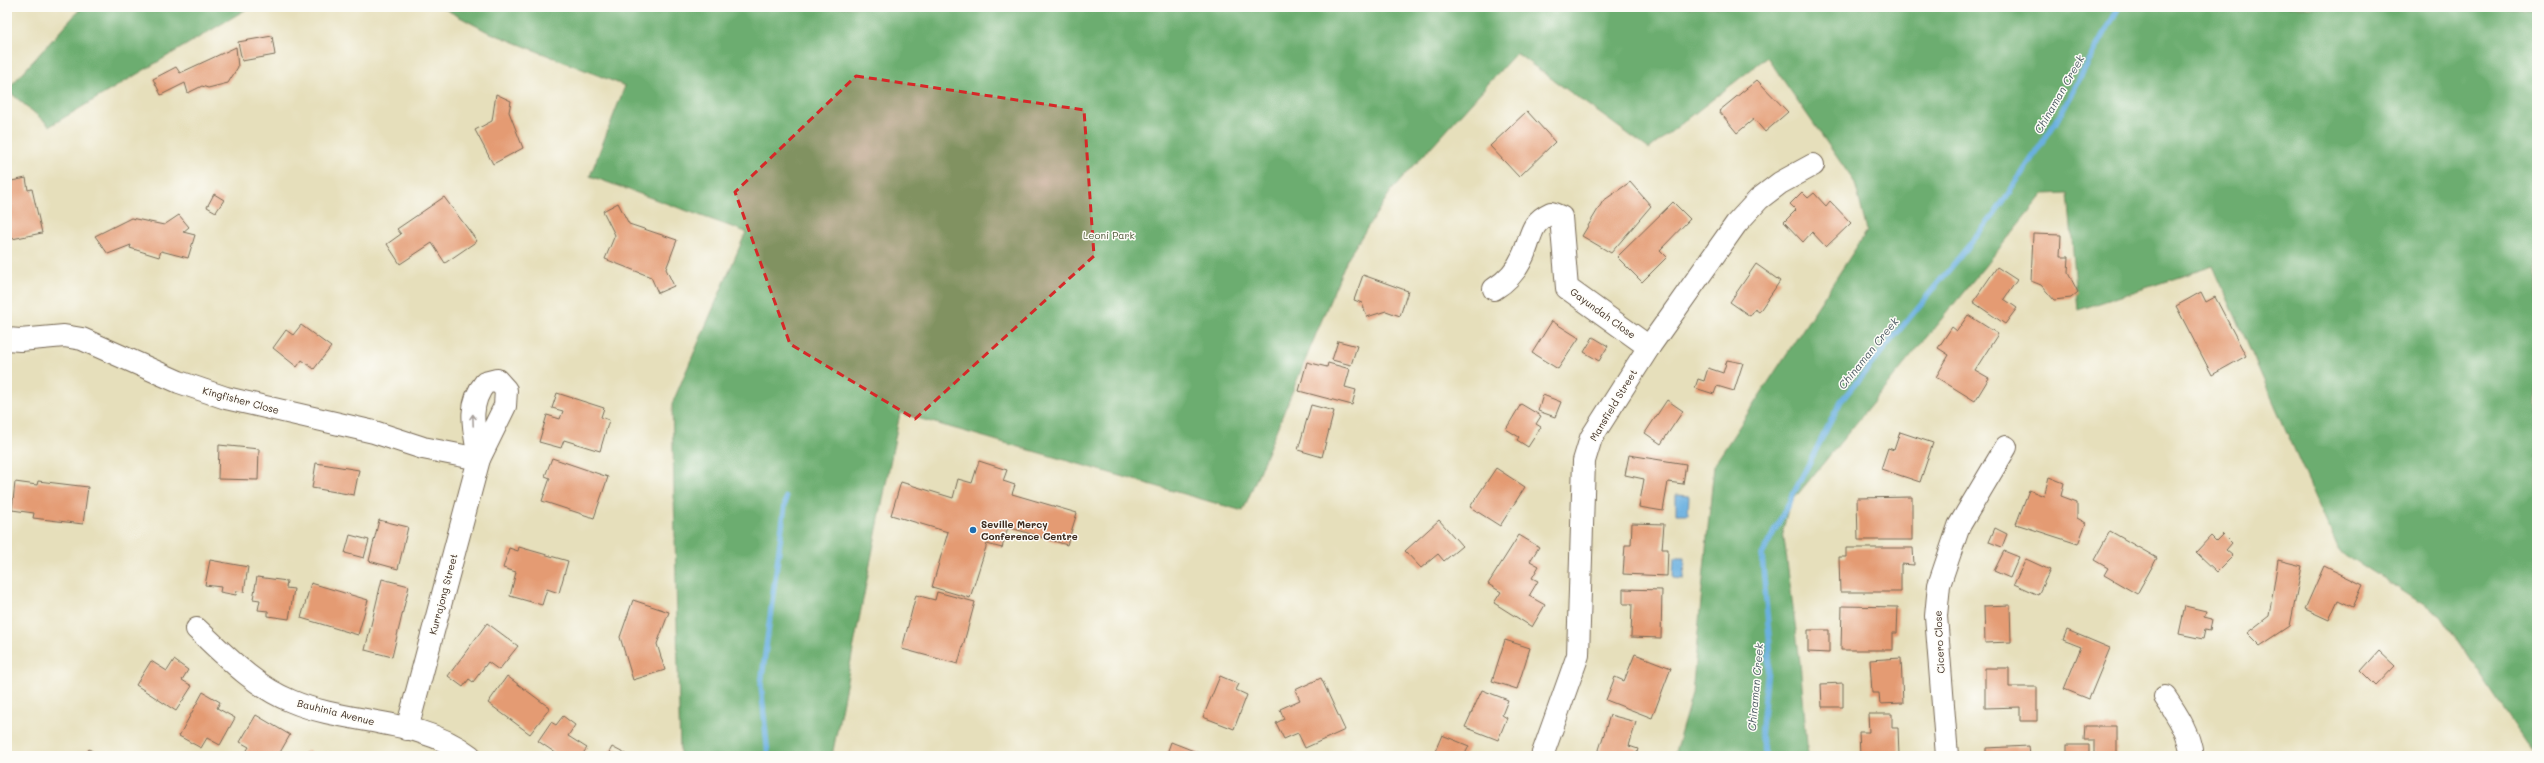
<svg xmlns="http://www.w3.org/2000/svg" width="2544" height="763" font-family="Mali,sans-serif">
<style>
.forest{fill:#6cad70;stroke:#546c47}
.water{fill:#6ab0e0;stroke:#526d7f}
.lines{fill:none;stroke-linecap:round;stroke-linejoin:round}
.stream{stroke:#6ab0e0;stroke-width:5.5}
.building{fill:#e49b73}
.minor-casing{stroke:#776955;stroke-width:24}
.minor{stroke:#fff;stroke-width:22}
.oneway{stroke:#a79f9a}
.marked{fill:#d62828;fill-opacity:0.2;stroke:#d62828;stroke-width:3;stroke-dasharray:8 5;stroke-linejoin:round}
.poi-dot{fill:#1f6fb2;stroke:#fdfcf7;stroke-width:1.5}
.labels{text-anchor:middle;dominant-baseline:central;stroke-width:3;stroke-linejoin:round;paint-order:stroke}
.park-label{font-size:10px;fill:#515a3c;stroke:#fdfcf7}
.street-label{font-size:10px;fill:#3b2a1e;stroke:#fdfcf7}
.poi-label{font-size:10px;font-weight:bold;fill:#3b2a1e;stroke:#fdfcf7;text-anchor:start}
.water-label{font-size:11px;font-style:italic;fill:#4b5962;stroke:#fdfcf7}
</style>
<rect width="100%" height="100%" fill="#fdfcf7"/>
<filter id="ink" filterUnits="userSpaceOnUse"><feTurbulence type="fractalNoise" baseFrequency=".025" numOctaves="2"/><feDisplacementMap in="SourceGraphic" scale="8" xChannelSelector="R" yChannelSelector="G"/><feConvolveMatrix kernelMatrix="1 2 1 2 8 2 1 2 1" color-interpolation-filters="sRGB"/></filter>
<filter id="wash" filterUnits="userSpaceOnUse"><feTurbulence type="fractalNoise" baseFrequency=".012" numOctaves="4" result="noise"/><feDisplacementMap in="SourceGraphic" scale="16" xChannelSelector="R" yChannelSelector="G"/><feGaussianBlur stdDeviation="0.9" result="paint"/><feColorMatrix in="noise" values="0 0 0 0 0 0 0 0 0 0 0 0 0 0 0 0 0 1.4 0 .05"/><feComposite in="paint" operator="in"/></filter>
<g filter="url(#wash)">
<rect width="100%" height="100%" fill="#e6dfbb"/>
<g class="forest">
<path d="M82 7H250L50 126 7 90Z"/>
<path d="M441 7H2537V756H2535L2441 616 2339 550 2213 266 2078 310 2068 193 2044 194 1789 505 1783 530 1800 662 1808 756H1674L1692 694 1714 465 1867 231 1855 183 1767 57 1649 149 1516 53 1391 191 1347 259 1243 511 900 413 832 756H680L672 404 746 232 590 176 625 86 486 31Z"/>
</g>
<g class="water">
<path d="M1676 495 1689 496 1688 514H1676Z"/>
<path d="M1674 558H1685L1684 579 1673 578Z"/>
</g>
<g class="lines">
<g class="stream">
<path d="M768 756 761 685 786 497"/>
<path d="M1766 756 1761 738 1770 647 1762 555 1841 401 1994 215 2056 122 2119 7"/>
</g>
</g>
<g id="blocks">
<g class="building">
<path d="M272 36 275 55 242 61 238 42Z"/>
<path d="M236 47 238 67 228 83 208 88 202 86 188 93 185 83 161 95 153 79 176 67 180 73Z"/>
<path d="M1757 80 1788 112 1765 132 1754 119 1737 133 1719 111Z"/>
<path d="M496 94 511 101 509 112 523 148 493 164 475 130 492 121Z"/>
<path d="M1527 111 1555 142 1519 177 1490 146Z"/>
<path d="M26 178 28 190 32 189 42 233 7 240V182Z"/>
<path d="M1630 182 1651 206 1611 253 1582 236 1603 201Z"/>
<path d="M1802 192 1808 198 1814 193 1826 206 1830 201 1851 223 1826 247 1812 232 1803 242 1784 222 1796 210 1790 204Z"/>
<path d="M214 194 224 200 216 212 207 207Z"/>
<path d="M444 197 477 241 445 263 432 243 400 264 387 244 401 234 397 229Z"/>
<path d="M1673 202 1690 219 1660 250 1667 257 1642 282 1617 257Z"/>
<path d="M618 203 629 224 677 240 666 269 674 286 658 293 651 277 605 259 615 235 603 211Z"/>
<path d="M179 215 189 227 183 232 195 235 188 258 161 251 159 257 130 248 131 245 108 254 95 236 131 218 164 225Z"/>
<path d="M2033 234 2061 235 2060 257H2069L2068 273 2078 292 2071 298 2054 300 2041 285 2031 281Z"/>
<path d="M1756 264 1780 281 1759 312 1755 309 1750 316 1730 302Z"/>
<path d="M1997 267 2017 280 2004 299 2017 308 2005 324 1973 302Z"/>
<path d="M1363 275 1408 291 1400 316 1386 311 1367 317 1362 303 1354 300Z"/>
<path d="M2201 292 2206 302 2215 297 2246 356 2212 375 2176 306Z"/>
<path d="M1968 315 1998 334 1975 370 1989 378 1975 401 1936 377 1949 355 1938 348 1952 327 1957 331Z"/>
<path d="M1552 321 1579 338 1558 369 1532 353Z"/>
<path d="M301 325 331 347 314 369 302 360 297 367 273 348 286 330 293 335Z"/>
<path d="M1593 337 1608 346 1599 361 1584 352Z"/>
<path d="M1338 341 1357 346 1351 365 1332 360Z"/>
<path d="M1727 360 1743 363 1734 391 1717 386 1714 394 1695 388 1698 379 1704 381 1708 368 1723 373Z"/>
<path d="M1307 362 1327 367 1328 363 1350 369 1345 387 1356 390 1352 405 1299 391Z"/>
<path d="M557 393 604 408 601 417 609 420 600 451 564 440 561 448 539 442 547 415 560 419 563 411 552 408Z"/>
<path d="M1543 395 1561 402 1555 417 1538 411Z"/>
<path d="M1667 400 1683 411 1661 444 1645 433Z"/>
<path d="M1521 404 1541 416 1536 424 1541 427 1528 447 1517 440 1519 437 1506 429Z"/>
<path d="M1311 405 1334 411 1322 457 1298 450Z"/>
<path d="M1900 432 1933 443 1920 482 1881 469 1888 448 1894 450Z"/>
<path d="M219 445 259 449 258 480 218 479Z"/>
<path d="M1629 455 1686 464 1683 484 1668 482 1663 511 1639 507 1644 479 1625 475Z"/>
<path d="M552 458 608 477 594 518 542 501 550 478 545 476Z"/>
<path d="M979 461 1007 470 1003 481 1015 485 1012 494 1077 513 1067 545 1008 527 1002 548 987 544 970 598 932 587 948 532 891 515 901 482 953 498 958 479 972 483Z"/>
<path d="M316 463 359 470 354 495 312 488Z"/>
<path d="M1496 468 1525 487 1500 526 1470 507Z"/>
<path d="M2049 477 2064 483 2061 496 2077 502V518L2086 523 2078 544 2016 524 2029 490 2044 496Z"/>
<path d="M38 481 88 487 83 524 33 518 34 513 12 510 15 482 37 485Z"/>
<path d="M1912 497V540H1858L1857 498Z"/>
<path d="M379 520 408 527 398 569 369 561Z"/>
<path d="M1439 520 1462 546 1444 561 1438 554 1421 568 1405 551Z"/>
<path d="M1632 523 1664 524 1662 549H1668L1667 576 1623 574 1625 545H1631Z"/>
<path d="M1995 528 2007 534 2002 547 1989 542Z"/>
<path d="M2110 531 2157 558 2137 594 2104 575 2108 568 2094 560Z"/>
<path d="M2223 534 2232 543 2226 550 2233 556 2217 572 2196 552 2211 536 2216 541Z"/>
<path d="M350 535 369 540 364 558 345 553Z"/>
<path d="M1519 535 1539 547 1530 561 1539 566 1532 578 1538 581 1529 596 1545 605 1532 627 1494 603 1501 592 1488 584Z"/>
<path d="M519 547 568 561 559 593 547 589 542 605 510 596 516 572 503 568 509 548 518 551Z"/>
<path d="M1846 548H1913L1914 565 1901 564V592H1840L1839 557H1846Z"/>
<path d="M2004 551 2019 557 2010 578 1994 571Z"/>
<path d="M2026 559 2050 570 2038 595 2014 584Z"/>
<path d="M210 560 248 567 244 592 237 591 236 595 220 592 221 587 205 585Z"/>
<path d="M2278 560 2302 566 2290 626 2260 646 2247 633 2269 616Z"/>
<path d="M2324 566 2363 585 2353 607 2338 600 2329 620 2305 609Z"/>
<path d="M257 577 287 581 286 588 294 589 289 619 268 616V611L258 610 260 600 253 599Z"/>
<path d="M382 579 409 586 392 657 365 650Z"/>
<path d="M311 583 368 600 358 635 301 618Z"/>
<path d="M1623 589 1662 590 1661 638 1631 637 1632 604H1623Z"/>
<path d="M937 592 975 602 958 664 902 649 916 595 935 600Z"/>
<path d="M633 600 669 612 657 644 665 670 633 680 620 637Z"/>
<path d="M2010 605 2011 642 1985 643 1984 606Z"/>
<path d="M1842 606 1898 607 1897 633H1893V650H1841Z"/>
<path d="M2185 606 2206 611 2204 617 2212 619 2210 631 2205 630 2203 639 2179 634Z"/>
<path d="M487 623 518 646 499 670 488 662 473 682 469 679 463 687 448 676Z"/>
<path d="M1808 630H1829V653L1808 652Z"/>
<path d="M2067 630 2110 648 2089 699 2064 689 2081 647 2063 640Z"/>
<path d="M1505 640 1530 648 1517 689 1492 681Z"/>
<path d="M2379 651 2395 666 2376 686 2361 671Z"/>
<path d="M1635 654 1671 668 1652 718 1606 700 1615 677 1624 681Z"/>
<path d="M1901 658 1903 703 1880 704 1879 693H1872L1870 660Z"/>
<path d="M174 660 188 670 182 680 192 686 176 711 136 685 151 661 167 671Z"/>
<path d="M1985 668H2009V687H2037V721H2020V707L1985 708Z"/>
<path d="M507 676 550 708 530 734 488 703Z"/>
<path d="M1220 676 1239 684 1236 690 1247 695 1234 729 1203 717Z"/>
<path d="M1321 678 1345 730 1305 748 1298 733 1284 739 1276 723 1284 719 1280 709 1300 700 1295 690Z"/>
<path d="M1843 683V707H1822L1821 684Z"/>
<path d="M1482 690 1508 700 1502 715 1507 718 1498 740 1465 727Z"/>
<path d="M203 692 220 702 217 708 235 718 220 745 207 738 201 748 179 736Z"/>
<path d="M1868 714H1892V728H1898L1899 756H1860L1859 732H1869Z"/>
<path d="M256 715 290 735 278 756 244 755 249 747 240 742Z"/>
<path d="M1610 715 1636 722 1629 746 1638 749 1636 756H1597Z"/>
<path d="M563 716 575 725 568 736 587 748 581 756H560L538 741 551 722 556 725Z"/>
<path d="M2085 726H2117V756H2094V740H2084Z"/>
<path d="M1442 735 1469 746 1464 756H1433Z"/>
<path d="M1171 742 1199 753 1198 756H1166Z"/>
<rect x="2067" y="745" width="22" height="11"/>
<path d="M2029 746 2030 756H1986V748Z"/>
<path d="M612 747 629 756H607Z"/>
<path d="M89 749 100 756H85Z"/>
<path d="M308 750 316 756H304Z"/>
</g>
</g>
</g>
<g filter="url(#ink)">
<use href="#blocks" fill-opacity="0" stroke="#776955" stroke-width="1"/>
<g class="lines">
<g class="minor-casing">
<g id="minor">
<path d="M1494 289C1507 281 1517 270 1523 256 1532 237 1529 223 1551 213L1561 217 1567 288 1649 347"/>
<path d="M7 339 20 340 64 336 82 339 179 382 226 398 374 432 423 448 479 459"/>
<path d="M197 629C226 656 254 686 291 701 347 725 419 717 470 756"/>
<path d="M2165 697C2178 716 2189 733 2192 756"/>
<path d="M407 729 479 459 505 406 506 390 497 380 485 383C466 406 475 432 479 459"/>
<path d="M1542 756 1578 655 1584 461 1591 438 1649 347 1736 224 1759 199 1780 183 1813 165"/>
<path d="M1947 756 1936 616 1939 585 1959 526 2006 447"/>
</g>
</g>
<use href="#minor" class="minor"/>
</g>
<defs><path id="oneway-shaft" d="M-6 0H5M1.5-3L5.5 0L1.5 3" fill="none" stroke-width="1.6" stroke-linecap="round" stroke-linejoin="round"/></defs>
<use class="oneway" href="#oneway-shaft" transform="translate(473 420) rotate(-92)"/>
</g>
<path class="marked" d="M856 76 1084 110 1094 256 915 419 790 344 735 192Z"/>
<circle class="poi-dot" cx="973" cy="530" r="4"/>
<g class="labels">
<g class="park-label">
<text x="1109" y="235">Leoni Park</text>
</g>
<g class="street-label">
<text transform="translate(1603 313) rotate(36)">Gayundah Close</text>
<text transform="translate(241 400) rotate(15)">Kingfisher Close</text>
<text transform="translate(1613 405) rotate(-59)">Mansfield Street</text>
<text transform="translate(443 594) rotate(-75)">Kurrajong Street</text>
<text transform="translate(1939 642) rotate(-93)">Cicero Close</text>
<text transform="translate(336 712) rotate(14)">Bauhinia Avenue</text>
</g>
<g class="poi-label">
<text x="981" y="524">Seville Mercy<tspan x="981" dy="12">Conference Centre</tspan></text>
</g>
<g class="water-label">
<text transform="translate(2059 94) rotate(-60)">Chinaman Creek</text>
<text transform="translate(1868 353) rotate(-51)">Chinaman Creek</text>
<text transform="translate(1755 687) rotate(-85)">Chinaman Creek</text>
</g>
</g>
<rect width="2544" height="763" fill="none" stroke="#fdfcf7" stroke-width="24"/>
</svg>
